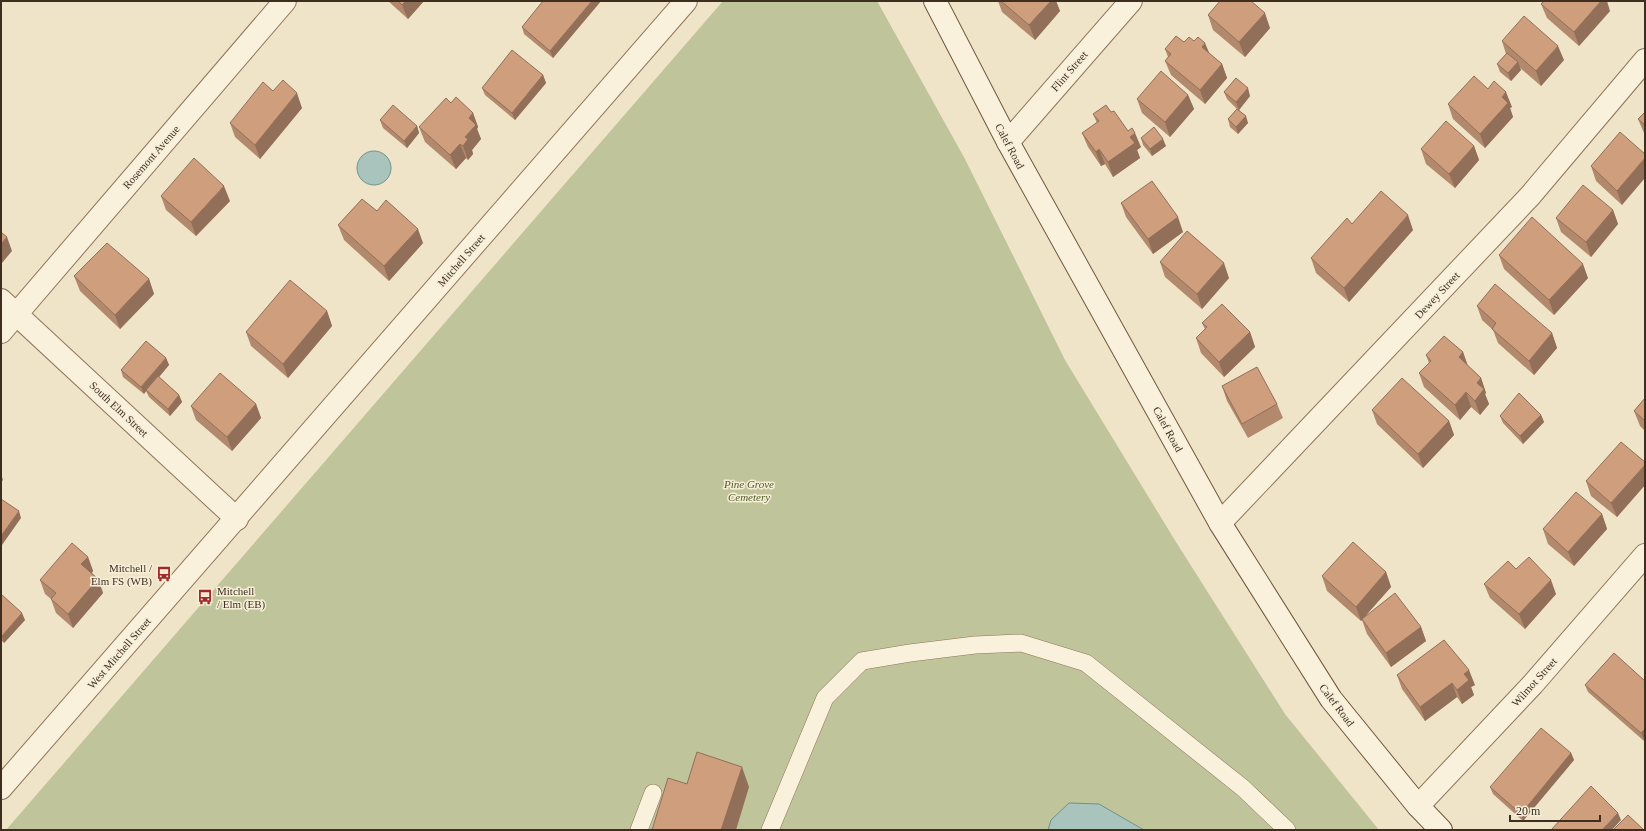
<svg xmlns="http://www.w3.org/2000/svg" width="1646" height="831" font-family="'Times New Roman',serif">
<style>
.cemetery{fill:#bfc49a}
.water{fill:#a9c4bc;stroke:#6f938a}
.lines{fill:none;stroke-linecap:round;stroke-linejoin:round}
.service-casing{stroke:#8d765c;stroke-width:18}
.minor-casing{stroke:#8d765c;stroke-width:24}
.secondary-casing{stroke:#6f573f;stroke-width:24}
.service{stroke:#faf1dc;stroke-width:17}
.minor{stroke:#faf1dc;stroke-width:22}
.secondary{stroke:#faf1dc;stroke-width:22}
.wall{fill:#b2896c}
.shaded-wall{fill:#916f58}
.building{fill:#cf9f7d;stroke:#916f58}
.labels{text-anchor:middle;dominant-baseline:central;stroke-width:3;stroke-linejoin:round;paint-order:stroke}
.street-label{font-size:11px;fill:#3d2e20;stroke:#f7eed8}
.park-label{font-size:11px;font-style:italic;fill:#4d5a26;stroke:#f7eed8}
.poi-label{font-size:11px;fill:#3d2e20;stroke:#f7eed8;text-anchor:end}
</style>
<rect width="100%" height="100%" fill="#f0e4c8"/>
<path class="cemetery" d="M723 1H877L965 159 1065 360 1176 542 1285 714 1379 830H6Z"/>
<g class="water">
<circle cx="374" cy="168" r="17"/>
<path d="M1069 803 1099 804 1144 830H1048L1051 820Z"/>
</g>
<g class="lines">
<g class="service-casing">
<g id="service">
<path d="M639 830 653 793"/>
<path d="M770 830 825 698 862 661 910 653 975 645 1021 643 1086 663 1243 788 1287 830"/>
</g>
</g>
<g class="minor-casing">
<g id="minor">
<path d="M1008 142 1131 1"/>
<path d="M1 300 237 519"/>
<path d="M1 332 285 1"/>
<path d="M1220 523 1530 196 1645 60"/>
<path d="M1 788 686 1"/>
<path d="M1418 806 1533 684 1645 555"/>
</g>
</g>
<g class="secondary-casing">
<path id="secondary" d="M935 1 1008 142 1220 523 1331 699 1418 806 1441 830"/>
</g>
<use href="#service" class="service"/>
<use href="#minor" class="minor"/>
<use href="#secondary" class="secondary"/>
</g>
<g class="wall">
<path d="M388 1H424L408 19Z"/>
<path d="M543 1H601L553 58 524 34 522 27Z"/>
<path d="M998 1H1056L1060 11 1035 40 1002 12Z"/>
<path d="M1541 4 1610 11 1579 46 1547 18Z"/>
<path d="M1208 15 1270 28 1245 57 1213 30Z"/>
<path d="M1194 41 1222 64 1227 78 1205 104 1171 75 1165 61 1168 57 1165 49 1184 42Z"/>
<path d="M1502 41 1564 60 1541 86 1519 67 1521 70 1511 81 1500 72 1497 64 1506 54Z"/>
<path d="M543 75 546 83 515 120 485 95 482 88Z"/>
<path d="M1488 89 1512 107 1510 108 1513 117 1485 148 1453 119 1448 104Z"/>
<path d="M1224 92 1250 96 1239 110 1248 123 1238 134 1230 127 1228 119 1237 109 1227 99Z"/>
<path d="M1188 95 1194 109 1170 137 1142 113 1137 99Z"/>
<path d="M451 103 473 113 478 127 477 129 481 139 472 150 473 154 468 160 466 158 456 169 425 142 419 127Z"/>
<path d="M302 108 260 159 235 137 230 123Z"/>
<path d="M1645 112V135L1644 133 1638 119Z"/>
<path d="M1093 114 1141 147 1137 150 1140 158 1113 177 1105 164 1101 166 1088 147 1082 133 1097 123Z"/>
<path d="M380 120 417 126 419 133 407 148 383 128Z"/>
<path d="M1141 138 1166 146 1152 156 1143 145Z"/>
<path d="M1474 146 1479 160 1455 188 1426 164 1421 149Z"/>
<path d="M1645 154 1622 205 1596 181 1591 166Z"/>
<path d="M161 196 230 201 196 236 166 210Z"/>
<path d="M1121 203 1183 232 1153 254 1126 217Z"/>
<path d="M1613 210 1618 224 1591 257 1561 232 1556 218Z"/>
<path d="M1352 224 1413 230 1349 302 1316 273 1311 258Z"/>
<path d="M338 225 423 243 389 281 344 240Z"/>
<path d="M1499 255 1588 278 1554 315 1504 269Z"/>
<path d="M1160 262 1229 278 1202 309 1165 277Z"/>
<path d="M74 276 149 279 154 294 120 329 80 291Z"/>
<path d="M1477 306 1552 333 1557 348 1534 375 1498 343 1493 330 1482 320Z"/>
<path d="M327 311 332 326 288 378 251 346 246 332Z"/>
<path d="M1202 323 1250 332 1255 347 1224 377 1201 353 1196 338 1205 329Z"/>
<path d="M1463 352 1468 366 1481 378 1486 393 1485 394 1489 404 1480 415 1471 407 1460 420 1424 387 1419 373 1429 363 1426 355Z"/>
<path d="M166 358 169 365 159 377 179 395 182 402 170 416 149 397 146 391 144 394 123 377 121 370Z"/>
<path d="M1222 386 1277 404 1283 418 1248 438 1227 401Z"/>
<path d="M1645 398V431L1640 426 1634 411Z"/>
<path d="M256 404 261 418 232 451 196 420 191 406Z"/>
<path d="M1372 410 1449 421 1454 435 1423 468 1377 424Z"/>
<path d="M1541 415 1544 422 1523 444 1503 423 1500 416Z"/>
<path d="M1645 462V485L1617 517 1591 496 1586 481Z"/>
<path d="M1602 514 1607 529 1574 566 1548 544 1543 529Z"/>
<path d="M88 557 93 571 92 573 98 579 103 593 73 628 56 613 51 599 45 594 40 580Z"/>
<path d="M1516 569 1556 594 1525 629 1490 598 1484 584Z"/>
<path d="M1386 572 1391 587 1365 616 1421 627 1426 641 1391 667 1367 634 1362 620 1361 621 1327 591 1322 576Z"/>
<path d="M1 594 25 620 4 643 1 640Z"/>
<path d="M1614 653 1644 741 1588 692 1585 685Z"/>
<path d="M1397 675 1475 685 1471 687 1474 695 1462 704 1457 697 1425 721 1402 689Z"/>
<path d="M1571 753 1574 760 1523 821 1493 794 1490 787Z"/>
</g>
<g class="shaded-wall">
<path d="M406 1H424L408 19 402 5Z"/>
<path d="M592 1H601L553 58 550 51Z"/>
<path d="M1051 1H1056L1060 11 1035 40 1029 25Z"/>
<path d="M1601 1H1607L1610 11 1579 46 1574 32Z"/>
<path d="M1265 13 1270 28 1245 57 1239 42Z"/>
<path d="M1205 43 1211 57 1202 47Z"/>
<path d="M1558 46 1564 60 1541 86 1536 71Z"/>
<path d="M1518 62 1521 70 1511 81 1508 73Z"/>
<path d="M1222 64 1227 78 1205 104 1200 90Z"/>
<path d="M543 75 546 83 515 120 512 113Z"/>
<path d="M1248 88 1250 96 1239 110 1236 102Z"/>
<path d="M1506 92 1512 107 1510 108 1513 117 1485 148 1480 134 1502 97Z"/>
<path d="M297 93 302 108 260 159 255 145Z"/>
<path d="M1188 95 1194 109 1170 137 1165 122Z"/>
<path d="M473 113 478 127 477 129 481 139 472 150 473 154 468 160 463 146 465 137 469 118Z"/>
<path d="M1246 116 1248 123 1238 134 1236 127Z"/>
<path d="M417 126 419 133 407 148 404 141Z"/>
<path d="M1135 133 1141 147 1137 150 1140 158 1113 177 1108 162 1130 137Z"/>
<path d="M1163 139 1166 146 1152 156 1150 149Z"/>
<path d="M460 144 466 158 456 169 450 155Z"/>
<path d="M1474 146 1479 160 1455 188 1449 174Z"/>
<path d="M1099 149 1105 164 1101 166 1096 152Z"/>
<path d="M1645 158V178L1622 205 1617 191Z"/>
<path d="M224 186 230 201 196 236 191 222Z"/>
<path d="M1613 210 1618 224 1591 257 1586 242Z"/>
<path d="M1408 215 1413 230 1349 302 1344 288Z"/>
<path d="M1178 217 1183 232 1153 254 1148 239Z"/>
<path d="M418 229 423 243 389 281 384 266Z"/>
<path d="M7 237 12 251 2 263 1 260V244Z"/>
<path d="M1224 263 1229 278 1202 309 1197 294Z"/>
<path d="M1583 264 1588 278 1554 315 1549 300Z"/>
<path d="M149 279 154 294 120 329 115 315Z"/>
<path d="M327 311 332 326 288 378 283 364Z"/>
<path d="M1250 332 1255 347 1224 377 1219 362Z"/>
<path d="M1552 333 1557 348 1534 375 1529 361Z"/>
<path d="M1463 352 1468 367 1459 357Z"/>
<path d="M166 358 169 365 147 391 146 390V391L144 394 141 387Z"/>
<path d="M1481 378 1486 393 1485 394 1489 404 1480 415 1475 401 1477 383Z"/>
<path d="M1466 392 1471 407 1460 420 1455 405Z"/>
<path d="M179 395 182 402 170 416 168 409Z"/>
<path d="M256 404 261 418 232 451 227 437Z"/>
<path d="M1541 415 1544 422 1523 444 1520 436Z"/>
<path d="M1449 421 1454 435 1423 468 1418 454Z"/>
<path d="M1645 465V485L1617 517 1611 503Z"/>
<path d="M1 474 3 480 1 482Z"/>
<path d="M19 511 21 518 2 545 1 541V536Z"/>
<path d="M1602 514 1607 529 1574 566 1568 552Z"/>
<path d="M88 557 93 571 87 579 81 564Z"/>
<path d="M1386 572 1391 587 1361 621 1356 607Z"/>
<path d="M98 579 103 593 73 628 68 614Z"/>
<path d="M1551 580 1556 594 1525 629 1519 614Z"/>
<path d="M22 613 25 620 4 643 2 636Z"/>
<path d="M1421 627 1426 641 1391 667 1386 653Z"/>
<path d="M1469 670 1475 685 1471 687 1474 695 1462 704 1457 690 1464 674Z"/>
<path d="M1452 683 1457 697 1425 721 1420 707Z"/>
<path d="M1645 729V740L1644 741 1641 733Z"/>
<path d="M1571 753 1574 760 1523 821 1521 814Z"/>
<path d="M742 767 749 787 736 830H721Z"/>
<path d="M1618 813 1621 820 1612 830H1602Z"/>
</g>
<g class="building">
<path d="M398 1H406L402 5Z"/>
<path d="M543 1H592L550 51 522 27Z"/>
<path d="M1001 1H1051L1029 25Z"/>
<path d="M1220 1H1251L1265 13 1239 42 1208 15Z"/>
<path d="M1544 1H1601L1574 32 1541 4Z"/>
<path d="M1524 16 1558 46 1536 71 1502 41Z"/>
<path d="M1176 36 1184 42 1189 37 1194 41 1198 37 1205 43 1202 47 1222 64 1200 90 1165 61 1171 54 1165 49Z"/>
<path d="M512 50 543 75 512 113 482 88Z"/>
<path d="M1507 53 1518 62 1508 73 1497 64Z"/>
<path d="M1161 71 1188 95 1165 122 1137 99Z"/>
<path d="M1474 76 1488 89 1494 81 1506 92 1502 97 1508 103 1480 134 1448 104Z"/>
<path d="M1236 78 1248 88 1236 102 1224 92Z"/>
<path d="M283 80 297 93 255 145 230 123 263 82 273 91Z"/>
<path d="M456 97 473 113 469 118 476 125 465 137 468 139 463 146 460 144 450 155 419 127 446 98 451 103Z"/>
<path d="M393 105 417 126 404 141 380 120Z"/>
<path d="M1106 105 1111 112 1114 111 1128 131 1132 128 1135 133 1130 137 1135 143 1108 162 1099 149 1096 152 1082 133 1099 121 1093 114Z"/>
<path d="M1237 109 1246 116 1236 127 1228 119Z"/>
<path d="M1645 112V125L1638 119Z"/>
<path d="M1446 121 1474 146 1449 174 1421 149Z"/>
<path d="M1154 127 1163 139 1150 149 1141 138Z"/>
<path d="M1620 132 1645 154V158L1617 191 1591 166Z"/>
<path d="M194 158 224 186 191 222 161 196Z"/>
<path d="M1152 181 1178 217 1148 239 1121 203Z"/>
<path d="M1583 185 1613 210 1586 242 1556 218Z"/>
<path d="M1381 191 1408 215 1344 288 1311 258 1347 218 1352 224Z"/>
<path d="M362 199 377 211 386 200 418 229 384 266 338 225Z"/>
<path d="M1532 217 1583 264 1549 300 1499 255Z"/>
<path d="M1187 231 1224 263 1197 294 1160 262Z"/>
<path d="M1 232 7 237 1 244Z"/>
<path d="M107 243 149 279 115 315 74 276Z"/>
<path d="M290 280 327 311 283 364 246 332Z"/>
<path d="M1495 284 1552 333 1529 361 1492 329 1496 323 1477 306Z"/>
<path d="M1222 304 1250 332 1219 362 1196 338 1207 327 1202 323Z"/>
<path d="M1444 336 1463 352 1459 357 1481 378 1477 383 1484 389 1475 401 1466 392 1455 405 1419 373 1431 361 1426 355Z"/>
<path d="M146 341 166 358 141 387 121 370Z"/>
<path d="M1257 367 1277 404 1242 424 1222 386Z"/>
<path d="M220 373 256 404 227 437 191 406Z"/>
<path d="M158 376 179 395 168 409 146 390Z"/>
<path d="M1402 378 1449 421 1418 454 1372 410Z"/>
<path d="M1519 393 1541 415 1520 436 1500 416Z"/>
<path d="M1645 398V421L1634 411Z"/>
<path d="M1621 442 1645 462V465L1611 503 1586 481Z"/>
<path d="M1576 492 1602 514 1568 552 1543 529Z"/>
<path d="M1 499 19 511 1 536Z"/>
<path d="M1353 542 1386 572 1356 607 1322 576Z"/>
<path d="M72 543 88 557 81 564 98 579 68 614 51 599 56 593 40 580Z"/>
<path d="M1529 557 1551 580 1519 614 1484 584 1508 561 1516 569Z"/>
<path d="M1395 593 1421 627 1386 653 1362 619Z"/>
<path d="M1 594 22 613 2 636 1 635Z"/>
<path d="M1444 640 1469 670 1464 674 1469 680 1457 690 1452 683 1420 707 1397 675Z"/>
<path d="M1614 653 1645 681V729L1641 733 1585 685Z"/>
<path d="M1541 728 1571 753 1521 814 1490 787Z"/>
<path d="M697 752 742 767 721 830H652L668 778 687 784Z"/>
<path d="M1591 786 1618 813 1602 830H1551Z"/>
<path d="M1628 815 1644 830H1613Z"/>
</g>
<defs>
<g id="bus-bare" transform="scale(1.2)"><path d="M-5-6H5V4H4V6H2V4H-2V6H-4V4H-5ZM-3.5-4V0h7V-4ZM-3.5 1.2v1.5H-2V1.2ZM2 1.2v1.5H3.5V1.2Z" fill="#9e2a2b" stroke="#f7eed8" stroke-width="2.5" paint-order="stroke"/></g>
</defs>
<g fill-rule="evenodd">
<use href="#bus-bare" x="164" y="574"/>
<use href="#bus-bare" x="205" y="597"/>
</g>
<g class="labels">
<g class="street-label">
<text transform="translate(1069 71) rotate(-49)">Flint Street</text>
<text transform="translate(1010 146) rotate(62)">Calef Road</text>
<text transform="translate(151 157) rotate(-49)">Rosemont Avenue</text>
<text transform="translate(461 260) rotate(-49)">Mitchell Street</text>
<text transform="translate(1437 295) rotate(-47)">Dewey Street</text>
<text transform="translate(119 409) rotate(43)">South Elm Street</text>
<text transform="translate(1168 429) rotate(61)">Calef Road</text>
<text transform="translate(119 653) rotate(-49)">West Mitchell Street</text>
<text transform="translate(1534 682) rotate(-48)">Wilmot Street</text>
<text transform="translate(1337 705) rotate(53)">Calef Road</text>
</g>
<g class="park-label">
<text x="749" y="484">Pine Grove<tspan x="749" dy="13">Cemetery</tspan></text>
</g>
<g class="poi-label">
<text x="152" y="568">Mitchell /<tspan x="152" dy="13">Elm FS (WB)</tspan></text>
<text x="217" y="591" text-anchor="start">Mitchell<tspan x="217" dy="13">/ Elm (EB)</tspan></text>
</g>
</g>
<rect width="1646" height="831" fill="none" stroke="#3d2e20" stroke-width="4"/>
<path d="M1510 815v6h90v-6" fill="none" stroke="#3d2e20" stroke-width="2"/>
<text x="1516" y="815" font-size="12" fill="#3d2e20" stroke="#f7eed8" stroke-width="3" paint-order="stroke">20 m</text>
</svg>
